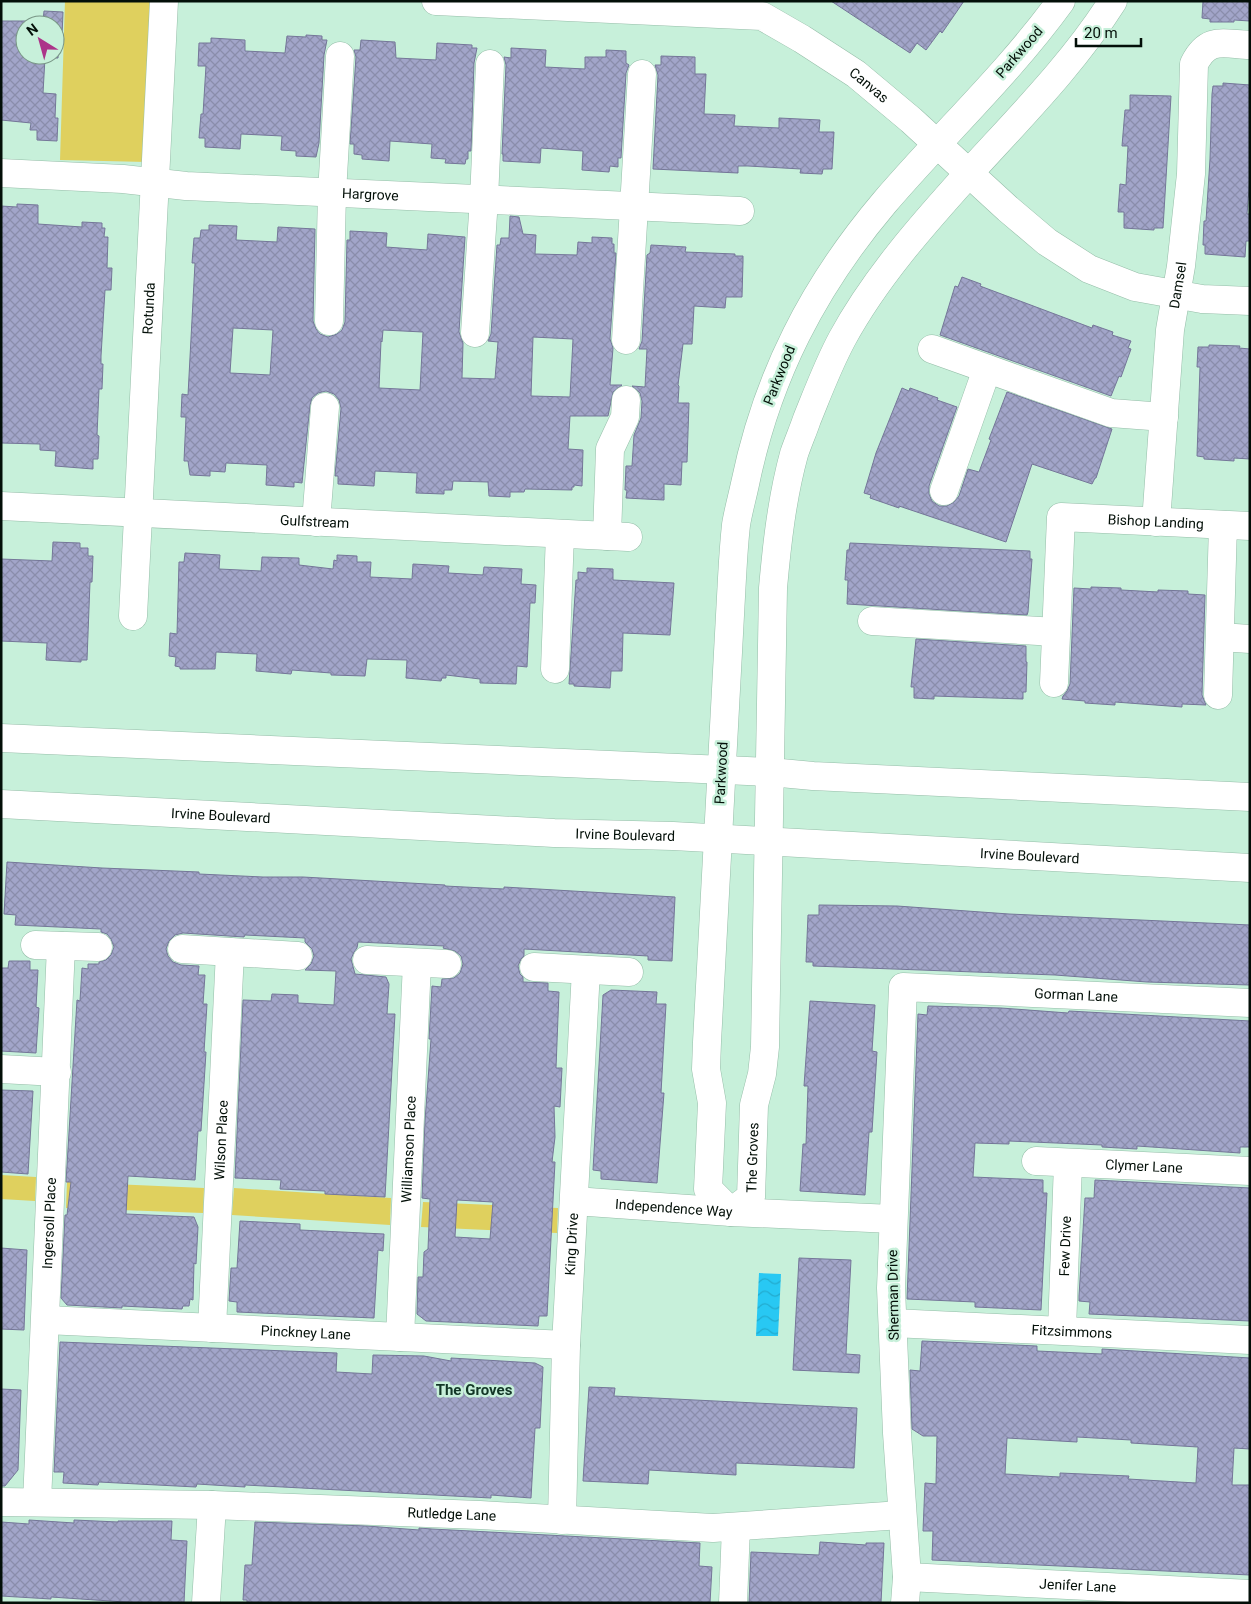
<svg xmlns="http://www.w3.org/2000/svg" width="1251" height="1604" font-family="Roboto,sans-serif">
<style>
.park{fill:#dfd05e}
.water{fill:url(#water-waves)}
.building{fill:url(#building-cross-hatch);stroke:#747698;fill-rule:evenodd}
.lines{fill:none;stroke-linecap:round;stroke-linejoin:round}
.minor-casing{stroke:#95bda8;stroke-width:29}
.major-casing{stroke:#95bda8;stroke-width:29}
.minor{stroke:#fff;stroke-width:28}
.major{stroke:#fff;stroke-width:28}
.labels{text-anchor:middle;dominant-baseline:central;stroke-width:5;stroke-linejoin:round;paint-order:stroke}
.street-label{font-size:14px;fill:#030f08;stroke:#c7f0da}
.neighbourhood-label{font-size:15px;font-weight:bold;fill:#123626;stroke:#c7f0da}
</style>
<defs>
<pattern id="water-waves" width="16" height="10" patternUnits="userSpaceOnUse" patternTransform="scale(1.25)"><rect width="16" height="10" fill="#28c8f3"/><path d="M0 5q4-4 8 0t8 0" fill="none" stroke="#22abcf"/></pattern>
<pattern id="building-cross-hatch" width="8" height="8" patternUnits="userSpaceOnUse" patternTransform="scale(1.25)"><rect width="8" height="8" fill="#a2a5c9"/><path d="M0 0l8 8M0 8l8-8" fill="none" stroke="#8a8dab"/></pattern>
</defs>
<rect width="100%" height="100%" fill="#c7f0da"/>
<g class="park">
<path d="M65 1H152L147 162 60 160Z"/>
<path d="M1 1175 36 1177 35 1201 1 1199Z"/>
<path d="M67 1182 204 1188 203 1213 66 1208Z"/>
<path d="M234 1188 391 1198 390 1225 232 1215Z"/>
<path d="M423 1202 558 1208 557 1233 421 1227Z"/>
</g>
<path class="water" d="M759 1273 781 1274 778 1336H756Z"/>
<g class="building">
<path d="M831 1H964L942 33 940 31 926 50 917 43 910 53Z"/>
<path d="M1203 1H1250V21L1234 20V22H1210V19L1202 18Z"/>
<path d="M44 11 63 12 62 36H59L58 58H45L43 93 56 94 55 118H58L57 141 37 140V130H30L31 123 1 120V21H43ZM25 25H55V55H25Z"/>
<path d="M306 35 322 36V40H327L324 55 319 143 316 157 296 156V151L281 150 282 136 241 134 240 149 205 147V138H199L201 114H203L206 66H198L199 43H211V38L245 40V51L285 53 287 36 306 37Z"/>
<path d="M361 40 395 42 396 58 436 60 437 43 472 45V48H477L474 63 471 151H468V159H466L465 164 445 163 446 159 431 158 432 144 390 141 389 161 362 159V155L354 154V144H350L356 57 354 50H360Z"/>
<path d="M511 48 546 50 545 67 585 69V57H606V50L626 51V63L629 65 626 73 621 158H618V167L610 166 609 172 582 170 583 151 541 148 540 163 503 161V154H502L506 65 504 57 511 58Z"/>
<path d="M661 56 695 57V74H706L704 114 735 115 734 126 779 128V118L820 120 819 132H834L832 169H823L822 174 800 173 801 169 748 166H738V173L653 169 658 75 655 65H661Z"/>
<path d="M1223 83 1250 85V176L1247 214H1250V241H1246L1245 257 1205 254V245H1203L1204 221H1206L1210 159 1212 94 1213 86H1223Z"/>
<path d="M1130 95 1171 96 1163 228H1154V230L1124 228V212H1118L1120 184 1126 185 1128 146H1122L1125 110H1130Z"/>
<path d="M17 204 38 205V224L82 227V222L102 223V228H105L104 237H108L107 268H112L111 290H105L101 356V364H103L102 389H99L97 435 99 436 98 459H93V469L55 466 56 451 40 450V444L1 443V206L17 207Z"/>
<path d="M510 216 519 217 523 234 536 235 535 254 577 255 578 242 592 243V237L612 238V244H614V253H616L610 339 613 348 610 385H622L613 392 608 416H570L568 449 583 450 582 486 574 485V487H572V490L525 489 524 492H510V497L489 496 488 482 453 481 452 490H444V494L416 493 417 473 375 471 374 486 338 484V476H335L341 408 339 400 334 394 326 391 318 393 312 398 310 405 302 483 294 482V487L266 485 267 465 226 463 225 472 210 471V476L190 475 188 461H184L186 417H181L182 394 188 395 195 263H192L194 238H200L201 230H209V225L237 226 236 240 277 242 278 227 315 229 313 321 316 329 320 334 328 337 337 334 342 330 345 322 347 240H350V231L387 233 386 247 427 250 428 234 465 237 459 332 463 343 462 378 495 379 498 342 488 341 491 334 497 245H500L501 238H509ZM233 328 273 330 270 375 230 373ZM383 330 423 332 420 390 379 388 381 341 382 342ZM533 337 573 339 570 397 531 396Z"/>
<path d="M651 245 686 247 685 252 735 254V256H743V261L742 297H726L725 308 694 306 692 344H683L678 385 679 386 678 403H689L687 462H682L681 485 664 484V500L626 498 627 490H625L626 466H632L634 435 641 418 642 401 640 393 632 386 645 387 647 349H639L642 341 647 255 650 253Z"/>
<path d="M962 277 981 284 980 286 1092 328 1093 325 1113 332 1112 335 1131 341 1128 348 1131 349 1121 377 1119 376 1111 396 940 335 955 286 958 287Z"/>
<path d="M1209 345 1240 346 1239 348 1250 349V459L1234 458V461L1204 459V457L1197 456 1200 367H1197L1198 347H1209Z"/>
<path d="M902 388 909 391 910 388 938 398 937 400 957 407 929 486V494L932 501 939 506H947L954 502 959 496 968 469 979 472 991 440 989 439 1007 392 1112 429 1096 478H1095L1092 484 1032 464 1006 542 899 506V508L870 498 871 495 864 493 876 453Z"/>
<path d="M53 542 80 543V548H88V556H93L92 582H90L87 660H81V662L46 660 47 643 1 641V559L52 561Z"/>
<path d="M850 543 1030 551V559H1032L1028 612 1027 615 847 604 848 580H845L847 550H849Z"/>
<path d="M185 553 220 555 219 569 261 571 262 557 299 558V565L333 569 334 560 337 561V555L357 556V562H371L370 577 412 579 413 564 449 566 448 573 483 575 484 567 522 569 521 584 536 585 535 603H530L527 667 517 666 516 684 480 683V679L446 675V678H442L441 681 406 678 407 660 367 659 365 676 331 675V673L292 670 291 674 256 671 257 654 216 652 215 669H180V667L175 666 176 657 169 656 170 633 177 634 179 562H184Z"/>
<path d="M587 568 613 569V580L674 583 670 635 623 633 622 671H611L610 688 574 686V684H569L576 580H578V572L587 573Z"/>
<path d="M1091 587 1121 588V590L1158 592V590L1188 591V594L1205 595 1202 695 1206 705 1182 704V707L1115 702V705L1085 703V701L1062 699 1063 696 1067 691 1070 684 1074 588 1091 589Z"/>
<path d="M916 639 1026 646V662H1027L1026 692H1023V699L934 696V699L914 698V687H911Z"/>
<path d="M7 862 102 868 199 872V874L263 877H303L445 885V886L504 889V887L675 897 672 961 648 960V956L524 949V956L521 959 518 966 520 974 523 977V982L548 983V991L559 992 556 1068H562L560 1107 554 1106 555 1137 552 1162H555L547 1316H539L538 1326 426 1321 417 1314 418 1277H423L424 1252 428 1249 430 1199 422 1198 425 1121 431 1039H429L432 986 441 987 442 979 454 978 460 973 463 964 461 956 455 951 443 948 444 946 358 942 357 948 354 952 351 959 355 974 386 977 389 984 387 1014H395L385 1197 325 1194V1191L280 1189 281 1180 235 1178 243 1000 271 1001 272 994 298 995V1003L334 1005 336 971 305 970 311 964 314 956 312 949 305 942V938L245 935 244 937 183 933 175 935 169 941 166 949 168 956 173 962 181 965 199 966 198 975H205L203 1004H207L204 1052H206L201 1131H198L195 1180 128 1176 126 1214 194 1217 198 1227 196 1264 194 1263 193 1300 190 1299 189 1306H183L182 1309 122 1306V1308L67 1305 61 1298 65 1215H67L71 1182H66L77 1000 80 1001 82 968 88 969V964H99V962L106 960 111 955 114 947 111 939 107 934 101 932V929L15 925 16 915 4 914ZM457 1200 493 1202 490 1239 455 1237Z"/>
<path d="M819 905 897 906 1009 914 1250 925V985L1147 982 1055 975 813 966V962H806L808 915H819Z"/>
<path d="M9 961H30V970H38L36 1007 39 1008 36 1053 1 1051V968H8Z"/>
<path d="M611 990 657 992 656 1004H666L661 1093H664L657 1183 601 1179V1171L593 1170 603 995Z"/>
<path d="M810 1001 875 1005 872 1051 877 1052 872 1132H869L865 1195 800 1191 803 1144H806L808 1086H804Z"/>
<path d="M928 1006 1001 1008 1068 1013 1069 1011 1250 1021V1147H1240V1153L1137 1146V1149L1102 1147V1145L1009 1141V1144L975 1143 973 1177 1043 1180V1193H1047L1041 1310 975 1307V1302L907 1299 918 1014 927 1015Z"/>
<path d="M1 1090 33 1091 28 1174 1 1172Z"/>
<path d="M1095 1180 1250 1188V1321L1089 1314 1090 1302 1079 1301V1296L1085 1198H1094Z"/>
<path d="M240 1221 300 1224V1230L384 1234 383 1251 378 1250 374 1318 237 1312V1302L229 1301 231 1268H237Z"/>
<path d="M1 1248 27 1250 24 1330 1 1329Z"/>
<path d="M799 1258 851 1260 846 1354 860 1355 859 1373 793 1370Z"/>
<path d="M922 1341 1037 1346V1351L1102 1354V1349L1250 1358V1449L1234 1448 1232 1485H1250V1575L932 1560 933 1531H923L925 1483 936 1484 937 1436H923L912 1429 910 1370 920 1371ZM1077 1437 1131 1440V1443L1198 1447 1196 1483 1128 1479 1129 1476 1060 1473V1477L1005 1474 1007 1438 1077 1442Z"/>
<path d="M60 1342 337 1353 336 1372 372 1374 373 1355 424 1356 451 1361V1358L535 1363 543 1367 540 1428H535L531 1498 491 1495V1498L245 1485V1487L197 1484 196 1487 99 1482 98 1485 63 1483 64 1472H54Z"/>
<path d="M589 1387 615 1388 614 1396 857 1408 854 1468 736 1463V1475L649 1470 648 1484 583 1481Z"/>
<path d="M1 1389 21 1390 18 1470 5 1486H1Z"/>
<path d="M29 1520 74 1523V1520L118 1522V1521H172L171 1540 187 1541 184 1603H140L51 1597V1599L1 1596V1522L29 1524Z"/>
<path d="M255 1522 367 1526 419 1530V1528L432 1529 700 1543 699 1566 712 1567 710 1603H247V1600H243L245 1565H252Z"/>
<path d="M820 1542 866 1545V1543H884L881 1603H749L751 1552 819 1555Z"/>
</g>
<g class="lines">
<g class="minor-casing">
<g id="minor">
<path id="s1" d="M436 1 762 16 802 39 856 74 911 120 1008 209 1047 242 1089 269 1135 287 1202 299 1250 301"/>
<path id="s2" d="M1061 1C1008 74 942 135 884 203 813 287 767 377 745 484 742 498 738 512 736 525 734 543 733 560 732 578L707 1042 706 1069 712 1103 708 1189 731 1212 751 1197 754 1105 762 1074 765 1047 773 588C777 543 782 498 794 454 798 442 803 431 807 419 818 392 828 365 842 339 875 278 924 223 970 172 1020 117 1073 64 1113 1"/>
<path id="s3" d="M1 173 123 179 186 186 740 211"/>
<path d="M329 321 332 193 340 56"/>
<path d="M475 333 484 199 490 64"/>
<path d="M626 340 642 74"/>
<path d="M932 349 1111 413 1164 417"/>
<path d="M944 491 987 369"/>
<path id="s4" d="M1 506 628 537"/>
<path d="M316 522 325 407"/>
<path id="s5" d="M1156 522 1170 330 1181 266 1191 174 1194 64C1208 36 1223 44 1250 45"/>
<path d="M607 536 610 449 625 417 626 400"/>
<path id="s6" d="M133 616 164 1"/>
<path d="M872 621 1056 632"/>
<path d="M1220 637 1250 639"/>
<path d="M555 669 560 534"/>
<path id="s7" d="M1054 683 1061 517 1250 526"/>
<path d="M1218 695 1223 525"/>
<path d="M35 945 98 947"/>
<path d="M182 949 298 956"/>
<path d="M367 960 447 964"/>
<path d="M534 967 629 972"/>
<path d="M1 1069 57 1072"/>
<path id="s8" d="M1036 1161 1250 1171"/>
<path id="s9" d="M574 1201 731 1212 893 1219"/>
<path id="s10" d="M46 1320 566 1345"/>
<path id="s11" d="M893 1323 1250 1340"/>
<path id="s12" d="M212 1328 230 952"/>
<path id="s13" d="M1062 1330 1068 1163"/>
<path id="s14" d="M400 1337 417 963"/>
<path id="s15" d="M1 1502 212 1505 480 1515 713 1528 901 1515"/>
<path id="s16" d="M37 1502 61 946"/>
<path id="s17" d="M562 1520 566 1345 586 970"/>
<path id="s18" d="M907 1577 1250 1594"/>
<path d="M206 1603 212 1505"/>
<path d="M733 1603 736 1527"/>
<path id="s19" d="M905 1603 907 1577 897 1433 891 1288 903 987 1250 1003"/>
</g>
</g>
<g class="major-casing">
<g id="major">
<path d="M1 738 770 772 813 776 1250 797"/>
<path id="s20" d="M1 804 554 833 673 836 1250 868"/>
</g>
</g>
<use href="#minor" class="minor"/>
<use href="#major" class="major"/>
</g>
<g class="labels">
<g class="street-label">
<text transform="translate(1019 52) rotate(-49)">Parkwood</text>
<text stroke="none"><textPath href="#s1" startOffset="454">Canvas</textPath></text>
<text stroke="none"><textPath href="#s3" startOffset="370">Hargrove</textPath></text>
<text stroke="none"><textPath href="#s5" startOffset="238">Damsel</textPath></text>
<text stroke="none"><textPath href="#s6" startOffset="308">Rotunda</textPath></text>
<text transform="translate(779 375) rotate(-68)">Parkwood</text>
<text stroke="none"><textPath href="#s4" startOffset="314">Gulfstream</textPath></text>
<text stroke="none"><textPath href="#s7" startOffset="261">Bishop Landing</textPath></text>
<text transform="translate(721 773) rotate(-87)">Parkwood</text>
<text stroke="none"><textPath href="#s20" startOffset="220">Irvine Boulevard</textPath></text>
<text stroke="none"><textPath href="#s20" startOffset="625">Irvine Boulevard</textPath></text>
<text stroke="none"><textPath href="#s20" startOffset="1030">Irvine Boulevard</textPath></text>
<text stroke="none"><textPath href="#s19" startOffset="790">Gorman Lane</textPath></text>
<text stroke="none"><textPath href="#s12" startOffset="188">Wilson Place</textPath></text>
<text stroke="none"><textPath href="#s14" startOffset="188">Williamson Place</textPath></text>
<text stroke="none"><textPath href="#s2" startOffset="1390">The Groves</textPath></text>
<text stroke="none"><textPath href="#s8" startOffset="108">Clymer Lane</textPath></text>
<text stroke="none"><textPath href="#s9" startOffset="100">Independence Way</textPath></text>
<text stroke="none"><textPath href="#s16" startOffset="279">Ingersoll Place</textPath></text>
<text stroke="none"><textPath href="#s17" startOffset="276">King Drive</textPath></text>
<text stroke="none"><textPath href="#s13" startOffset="84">Few Drive</textPath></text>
<text transform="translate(893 1295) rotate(-91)">Sherman Drive</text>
<text stroke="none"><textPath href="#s11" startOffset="179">Fitzsimmons</textPath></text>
<text stroke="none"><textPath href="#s10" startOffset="260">Pinckney Lane</textPath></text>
<text stroke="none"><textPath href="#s15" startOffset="451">Rutledge Lane</textPath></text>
<text stroke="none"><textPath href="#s18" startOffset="171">Jenifer Lane</textPath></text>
</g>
<g class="neighbourhood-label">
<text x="474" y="1390">The Groves</text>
</g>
</g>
<rect width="1251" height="1604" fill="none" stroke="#030f08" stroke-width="5"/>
<g transform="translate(40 40) rotate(323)"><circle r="24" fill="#c7f0da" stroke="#799686"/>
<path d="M0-4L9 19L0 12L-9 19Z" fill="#ac3489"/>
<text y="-8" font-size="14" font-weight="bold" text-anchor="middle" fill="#030f08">N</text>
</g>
<path d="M1076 38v8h65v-8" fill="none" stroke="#030f08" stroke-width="2.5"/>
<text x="1084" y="38" font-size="15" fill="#030f08" stroke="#c7f0da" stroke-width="4" paint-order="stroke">20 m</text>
</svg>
